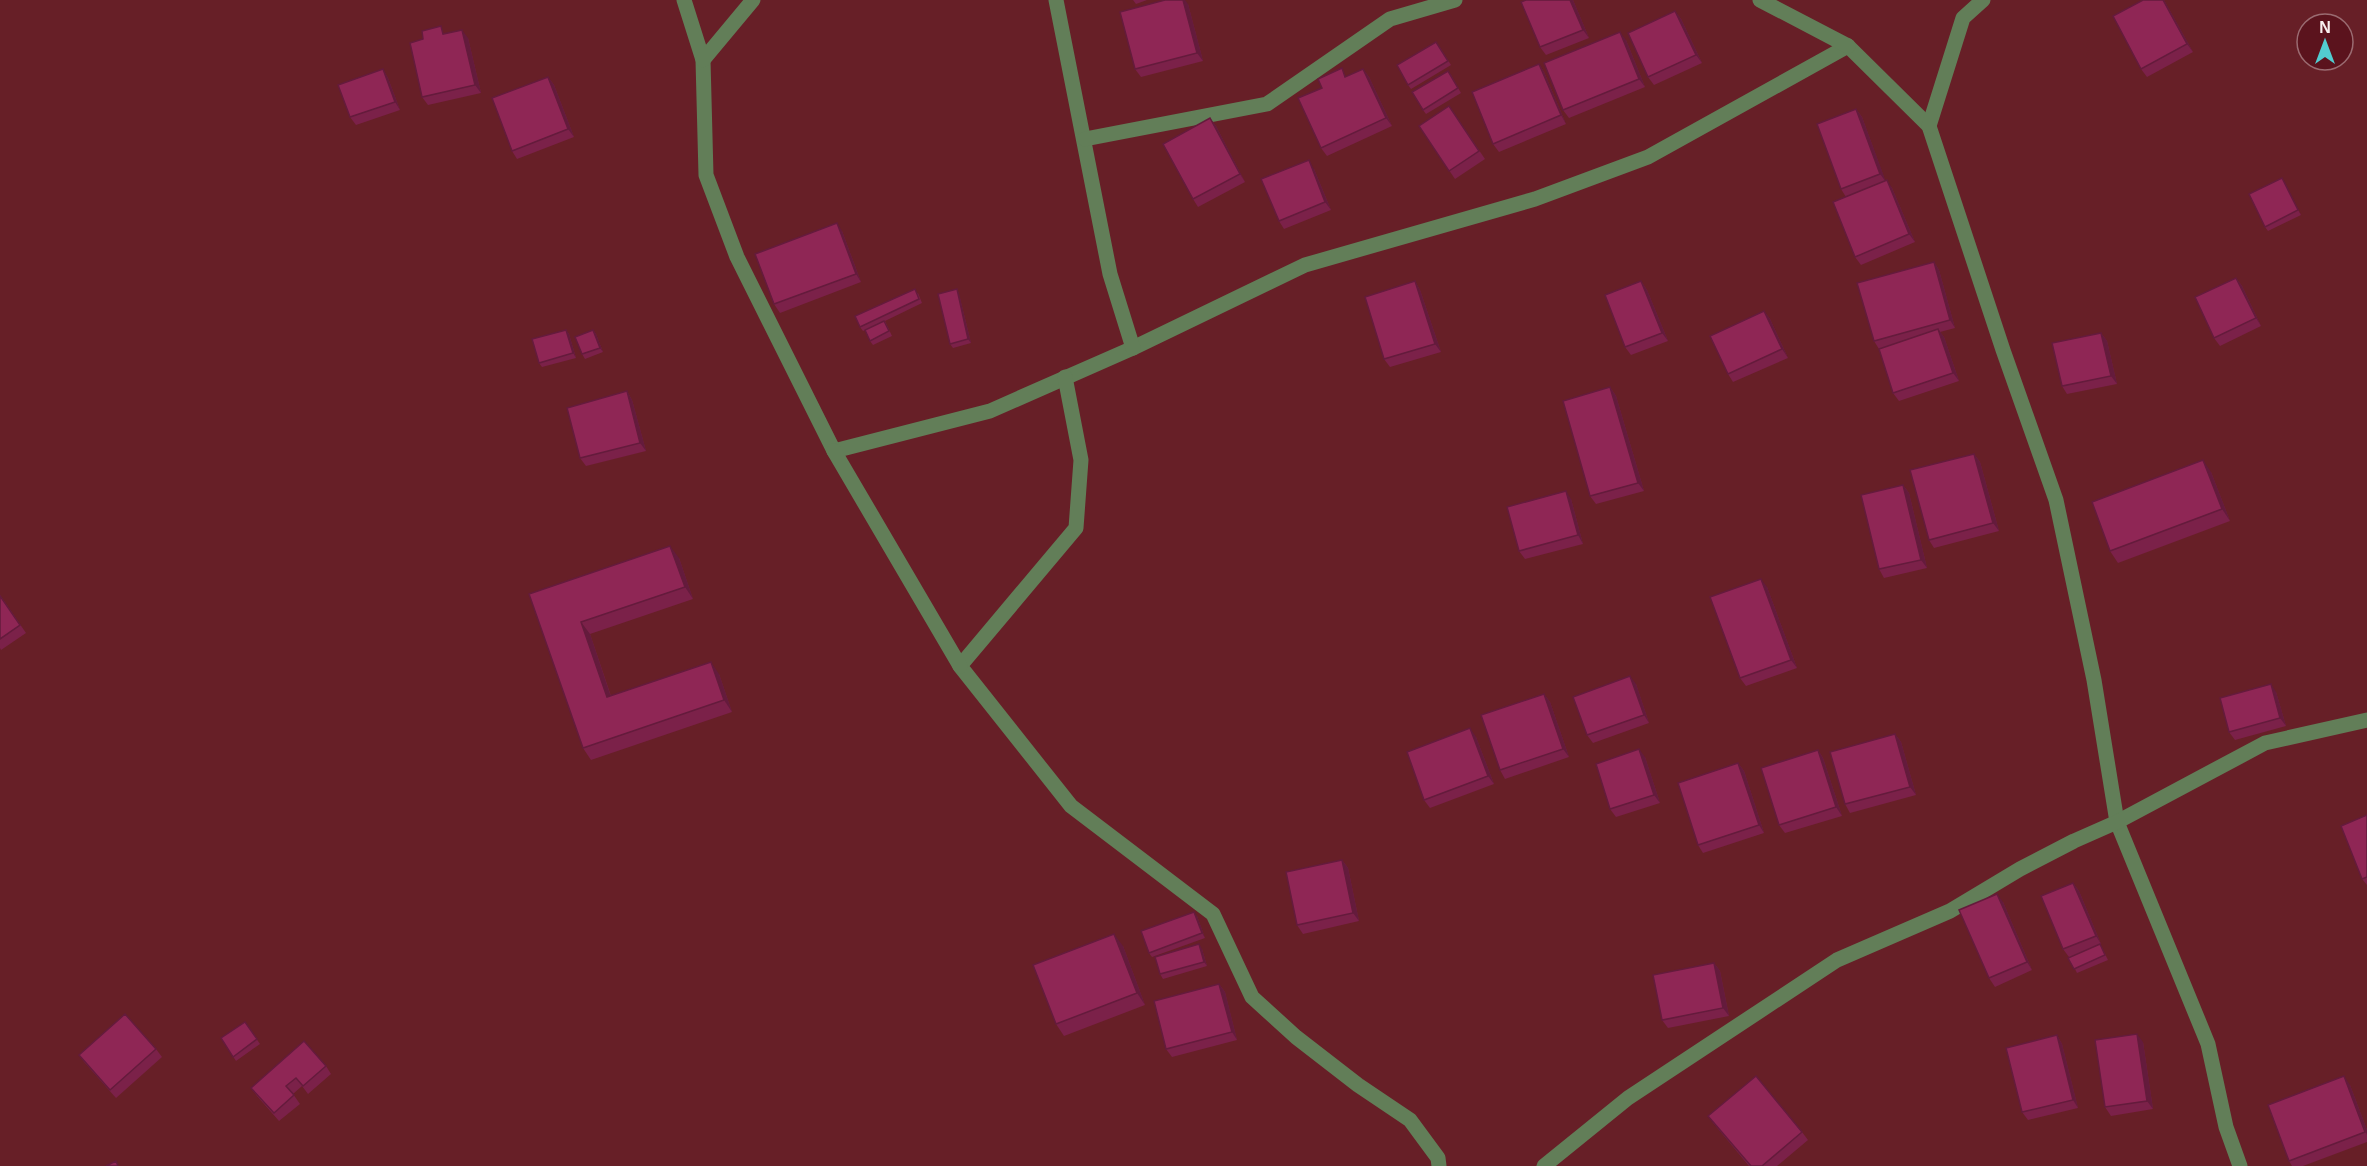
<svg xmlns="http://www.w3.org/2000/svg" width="2367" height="1166" font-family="Arial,sans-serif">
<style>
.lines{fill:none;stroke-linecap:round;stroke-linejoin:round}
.street{stroke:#627e58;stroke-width:15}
.wall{fill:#7b2149}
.shaded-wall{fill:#641b3c}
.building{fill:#8f2655;stroke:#641b3c;stroke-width:1.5}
</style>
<rect width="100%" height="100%" fill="#671f27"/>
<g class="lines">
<g class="street">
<path d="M684 0 703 60 706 175 737 257 834 451 990 411 1133 348 1305 265 1535 199 1648 157 1848 46 1929 126 2003 350 2056 500 2094 680 2117 822 2208 1044 2226 1127 2240 1166"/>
<path d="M1056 0 1110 274 1133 348"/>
<path d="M1760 0 1848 46"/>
<path d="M703 60 753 0"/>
<path d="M1929 126 1963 18 1983 0"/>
<path d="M1085 139 1267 104 1390 19 1455 0"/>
<path d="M1065 377 1081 460 1076 528 960 666 1071 806 1213 914 1252 997 1296 1037 1358 1085 1410 1120 1438 1158 1439 1166"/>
<path d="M834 451 960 666"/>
<path d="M1544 1166 1628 1098 1837 960 1950 911 2020 869 2074 841 2117 822 2265 743 2367 720"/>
</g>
</g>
<g class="wall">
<path d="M1133 0H1147L1136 4Z"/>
<path d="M1573 0 1589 38 1546 55 1540 47Z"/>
<path d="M2143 0H2164L2193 52 2147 77 2141 69Z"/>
<path d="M1188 4 1203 61 1141 77 1135 69Z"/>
<path d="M1675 11 1681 19 1702 63 1654 85 1648 77Z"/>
<path d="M446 33 468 38 481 93 428 105 422 97 423 39Z"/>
<path d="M1626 40 1645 87 1569 118 1563 110Z"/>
<path d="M1439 46 1451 65 1411 89 1408 85Z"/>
<path d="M1539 64 1544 72 1566 124 1499 152 1493 144Z"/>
<path d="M383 69 388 78 400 110 356 125 350 117Z"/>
<path d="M1363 69 1369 77 1392 126 1327 156 1321 148 1322 88Z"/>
<path d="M1451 75 1461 93 1426 114 1423 110Z"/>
<path d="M548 77 554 85 574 137 517 159 512 151Z"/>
<path d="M1449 106 1485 159 1455 179 1419 126Z"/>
<path d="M1856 109 1862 117 1885 180 1892 188 1915 242 1861 265 1855 257 1846 197 1841 189Z"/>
<path d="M1210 118 1216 126 1245 182 1198 207 1193 199Z"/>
<path d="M1314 169 1331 210 1284 229 1279 221Z"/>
<path d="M2282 178 2301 215 2268 231 2265 227Z"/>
<path d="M842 231 861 282 780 313 774 304Z"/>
<path d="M1934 262 1939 270 1955 328 1940 332 1944 337 1959 381 1899 401 1893 393 1879 349 1874 341Z"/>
<path d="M2236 278 2242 286 2261 326 2220 346 2214 338Z"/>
<path d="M1415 281 1420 290 1441 352 1390 367 1384 359Z"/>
<path d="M1641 281 1647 290 1668 341 1631 355 1625 347Z"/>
<path d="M957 289 959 294 971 343 953 348 950 344Z"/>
<path d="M918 293 922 303 885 321 892 336 873 345 870 341 867 329 863 331 860 327Z"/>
<path d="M1764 311 1770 319 1788 358 1733 382 1728 374Z"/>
<path d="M566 330 569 334 576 358 542 367 539 363Z"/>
<path d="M593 330 596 334 603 352 585 359 582 354Z"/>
<path d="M2101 333 2107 341 2117 384 2067 394 2062 386Z"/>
<path d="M1610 387 1616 396 1644 491 1596 504 1590 496Z"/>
<path d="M627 391 632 400 646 451 586 466 580 458Z"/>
<path d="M1974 454 1980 462 1999 531 1934 548 1929 540Z"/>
<path d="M2211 472 2230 521 2118 563 2110 551Z"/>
<path d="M1903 485 1909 493 1927 568 1884 578 1879 569Z"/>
<path d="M1571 499 1583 544 1525 559 1519 551Z"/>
<path d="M679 558 693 599 590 634 611 696 719 674 732 712 591 760 583 748 529 594Z"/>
<path d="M1767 587 1797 668 1746 686 1740 678Z"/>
<path d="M0 595 26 633 1 650 0 648Z"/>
<path d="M1636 684 1649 723 1593 743 1587 735Z"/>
<path d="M2276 692 2286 726 2235 740 2229 732Z"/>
<path d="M1544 694 1550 702 1569 757 1505 779 1500 770Z"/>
<path d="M1895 734 1901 742 1916 795 1850 813 1845 804Z"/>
<path d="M1476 737 1494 784 1430 808 1424 800Z"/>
<path d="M1818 750 1823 758 1842 816 1785 833 1779 825Z"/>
<path d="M1645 757 1660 803 1616 817 1610 809Z"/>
<path d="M1738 763 1744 771 1764 833 1703 853 1698 845Z"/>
<path d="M2367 815V885L2362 879Z"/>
<path d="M1342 860 1348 868 1359 921 1303 934 1297 925Z"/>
<path d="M2073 883 2079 891 2101 944H2100L2108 960 2077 973 2069 957 2063 949Z"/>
<path d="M2003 902 2032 970 1995 987 1989 978Z"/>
<path d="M1197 916 1205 938 1152 957 1149 953Z"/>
<path d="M1123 946 1145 1005 1064 1036 1056 1024Z"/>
<path d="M1202 949 1207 966 1163 979 1160 974Z"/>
<path d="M1714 963 1720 971 1729 1016 1668 1028 1662 1020Z"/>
<path d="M1219 984 1225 992 1237 1040 1172 1057 1166 1049Z"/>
<path d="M245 1022 260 1044 236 1061 221 1038Z"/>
<path d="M2057 1035 2062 1044 2078 1108 2028 1120 2022 1112Z"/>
<path d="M2143 1042 2153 1109 2111 1116 2105 1107Z"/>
<path d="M156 1049 162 1057 116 1098 85 1063 79 1055Z"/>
<path d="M326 1066 331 1074 308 1094 302 1086 293 1094 300 1104 279 1121 257 1096 251 1088Z"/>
<path d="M2350 1085 2367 1130V1142L2303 1166H2292L2289 1161Z"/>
<path d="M1708 1116 1802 1132 1808 1140 1777 1166H1749L1714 1124Z"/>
</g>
<g class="shaded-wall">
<path d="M1183 0H1185L1188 4 1203 61 1197 53Z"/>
<path d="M1570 0H1573L1589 38 1583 30Z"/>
<path d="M2163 0H2164L2193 52 2187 44Z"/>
<path d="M1675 11 1681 19 1702 63 1696 55Z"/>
<path d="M462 30 468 38 481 93 475 85Z"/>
<path d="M1620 32 1626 40 1645 87 1639 79Z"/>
<path d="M1539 64 1544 72 1566 124 1561 115Z"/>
<path d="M383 69 388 78 400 110 395 102Z"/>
<path d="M1363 69 1369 77 1392 126 1386 118Z"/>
<path d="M548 77 554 85 574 137 568 129Z"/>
<path d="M1856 109 1862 117 1886 182 1880 174Z"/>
<path d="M1210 118 1216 126 1245 182 1240 174Z"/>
<path d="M1309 160 1314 169 1331 210 1325 202Z"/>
<path d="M2282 178 2285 182 2301 215 2298 210Z"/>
<path d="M1887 180 1892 188 1915 242 1909 234Z"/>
<path d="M837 223 842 231 861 282 856 274Z"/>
<path d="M1934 262 1939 270 1955 328 1950 320Z"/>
<path d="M2236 278 2242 286 2261 326 2256 318Z"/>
<path d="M1415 281 1420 290 1441 352 1435 344Z"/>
<path d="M1641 281 1647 290 1668 341 1662 333Z"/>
<path d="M957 289 959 294 971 343 968 339Z"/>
<path d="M1764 311 1770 319 1788 358 1782 349Z"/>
<path d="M1938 329 1944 337 1959 381 1953 373Z"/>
<path d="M566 330 569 334 576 358 573 353Z"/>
<path d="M593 330 596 334 603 352 600 348Z"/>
<path d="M2101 333 2107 341 2117 384 2111 376Z"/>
<path d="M1610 387 1616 396 1644 491 1638 483Z"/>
<path d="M627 391 632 400 646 451 640 443Z"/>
<path d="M1974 454 1980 462 1999 531 1993 523Z"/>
<path d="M2203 460 2211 472 2230 521 2222 509Z"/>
<path d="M1903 485 1909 493 1927 568 1921 560Z"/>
<path d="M1566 491 1571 499 1583 544 1578 535Z"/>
<path d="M670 546 679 558 693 599 685 587Z"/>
<path d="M1761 579 1767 587 1797 668 1791 660Z"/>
<path d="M581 622 590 634 615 709 607 697Z"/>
<path d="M711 662 719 674 732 712 724 700Z"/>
<path d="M1630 676 1636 684 1649 723 1644 715Z"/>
<path d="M2271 684 2276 692 2286 726 2280 718Z"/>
<path d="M1544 694 1550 702 1569 757 1563 749Z"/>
<path d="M1470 728 1476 737 1494 784 1488 776Z"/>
<path d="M1895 734 1901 742 1916 795 1910 787Z"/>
<path d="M1639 749 1645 757 1660 803 1654 795Z"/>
<path d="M1818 750 1823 758 1842 816 1836 807Z"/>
<path d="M1738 763 1744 771 1764 833 1759 825Z"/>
<path d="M1342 860 1348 868 1359 921 1353 913Z"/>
<path d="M2073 883 2079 891 2101 944 2096 936Z"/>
<path d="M1997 894 2003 902 2032 970 2027 962Z"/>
<path d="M1194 912 1197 916 1205 938 1202 933Z"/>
<path d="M1114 934 1123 946 1145 1005 1137 993Z"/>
<path d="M1199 944 1202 949 1207 966 1204 962Z"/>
<path d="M1714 963 1720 971 1729 1016 1723 1008Z"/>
<path d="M1219 984 1225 992 1237 1040 1232 1032Z"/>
<path d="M2137 1034 2143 1042 2153 1109 2147 1101Z"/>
<path d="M2057 1035 2062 1044 2078 1108 2073 1100Z"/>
<path d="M2344 1076 2350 1085 2367 1130V1135Z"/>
</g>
<g class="building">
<path d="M1165 0H1183L1197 53 1135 69 1120 12Z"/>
<path d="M1526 0H1570L1583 30 1540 47 1521 2Z"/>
<path d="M2143 0H2163L2187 44 2141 69 2113 16Z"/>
<path d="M1675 11 1696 55 1648 77 1628 33Z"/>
<path d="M441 26 443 34 462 30 475 85 422 97 410 43 423 39 422 31Z"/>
<path d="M1620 32 1639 79 1563 110 1544 63Z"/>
<path d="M1436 42 1448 61 1408 85 1397 65Z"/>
<path d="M1539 64 1561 115 1493 144 1472 92Z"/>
<path d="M1342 68 1345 77 1363 69 1386 118 1321 148 1298 98 1322 88 1318 79Z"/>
<path d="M383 69 395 102 350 117 338 85Z"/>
<path d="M1448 71 1458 88 1423 110 1412 92Z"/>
<path d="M548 77 568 129 512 151 492 98Z"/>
<path d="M1449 106 1479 151 1449 171 1419 126Z"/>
<path d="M1856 109 1880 174 1841 189 1817 124Z"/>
<path d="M1210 118 1240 174 1193 199 1163 144Z"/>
<path d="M1309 160 1325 202 1279 221 1261 179Z"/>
<path d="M2282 178 2298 210 2265 227 2249 194Z"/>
<path d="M1887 180 1909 234 1855 257 1833 202Z"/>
<path d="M837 223 856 274 774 304 755 254Z"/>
<path d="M1934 262 1950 320 1874 341 1857 283Z"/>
<path d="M2236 278 2256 318 2214 338 2195 297Z"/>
<path d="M1415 281 1435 344 1384 359 1365 297Z"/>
<path d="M1641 281 1662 333 1625 347 1605 295Z"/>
<path d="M915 289 919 299 860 327 855 316Z"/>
<path d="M957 289 968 339 950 344 938 294Z"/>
<path d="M1764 311 1782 349 1728 374 1710 336Z"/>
<path d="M884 321 889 331 870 341 865 330Z"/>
<path d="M1938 329 1953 373 1893 393 1879 349Z"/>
<path d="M566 330 573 353 539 363 532 339Z"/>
<path d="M593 330 600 348 582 354 575 337Z"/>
<path d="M2101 333 2111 376 2062 386 2052 343Z"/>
<path d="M1610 387 1638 483 1590 496 1563 401Z"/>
<path d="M627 391 640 443 580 458 567 408Z"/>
<path d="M1974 454 1993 523 1929 540 1910 470Z"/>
<path d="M2203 460 2222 509 2110 551 2092 502Z"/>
<path d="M1903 485 1921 560 1879 569 1861 495Z"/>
<path d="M1566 491 1578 535 1519 551 1507 507Z"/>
<path d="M670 546 685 587 581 622 607 697 711 662 724 700 583 748 529 594Z"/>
<path d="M1761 579 1791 660 1740 678 1710 597Z"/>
<path d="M0 596 20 625 0 639Z"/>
<path d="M1630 676 1644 715 1587 735 1573 697Z"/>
<path d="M2271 684 2280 718 2229 732 2220 698Z"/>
<path d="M1544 694 1563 749 1500 770 1481 715Z"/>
<path d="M1470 728 1488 776 1424 800 1407 752Z"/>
<path d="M1895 734 1910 787 1845 804 1830 752Z"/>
<path d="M1639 749 1654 795 1610 809 1596 764Z"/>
<path d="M1818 750 1836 807 1779 825 1761 768Z"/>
<path d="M1738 763 1759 825 1698 845 1678 783Z"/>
<path d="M2367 815V877L2362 879 2341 826Z"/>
<path d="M1342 860 1353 913 1297 925 1286 872Z"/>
<path d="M2073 883 2096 936 2063 949 2041 896Z"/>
<path d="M1997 894 2027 962 1989 978 1959 910Z"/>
<path d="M1194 912 1202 933 1149 953 1141 931Z"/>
<path d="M1114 934 1137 993 1056 1024 1033 965Z"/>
<path d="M1199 944 1204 962 1160 974 1155 957Z"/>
<path d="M2100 944 2105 955 2074 969 2068 958Z"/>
<path d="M1714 963 1723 1008 1662 1020 1653 975Z"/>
<path d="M1219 984 1232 1032 1166 1049 1154 1001Z"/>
<path d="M125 1014 156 1049 110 1090 79 1055Z"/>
<path d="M245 1022 257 1039 233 1057 221 1038Z"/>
<path d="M2137 1034 2147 1101 2105 1107 2095 1040Z"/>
<path d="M2057 1035 2073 1100 2022 1112 2006 1048Z"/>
<path d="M304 1041 326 1066 303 1086 296 1078 286 1086 294 1095 274 1113 251 1088Z"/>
<path d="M1756 1076 1802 1132 1762 1166H1751L1708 1116Z"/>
<path d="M2344 1076 2365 1132 2289 1161 2268 1105Z"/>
<path d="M116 1161 118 1166H106Z"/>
</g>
<g transform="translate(2325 42)"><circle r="28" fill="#5b131d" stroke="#9a6b71" stroke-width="1.5"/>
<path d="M0-4.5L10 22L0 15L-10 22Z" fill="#52ccd0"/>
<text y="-9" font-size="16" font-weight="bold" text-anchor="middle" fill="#f9efef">N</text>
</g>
</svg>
